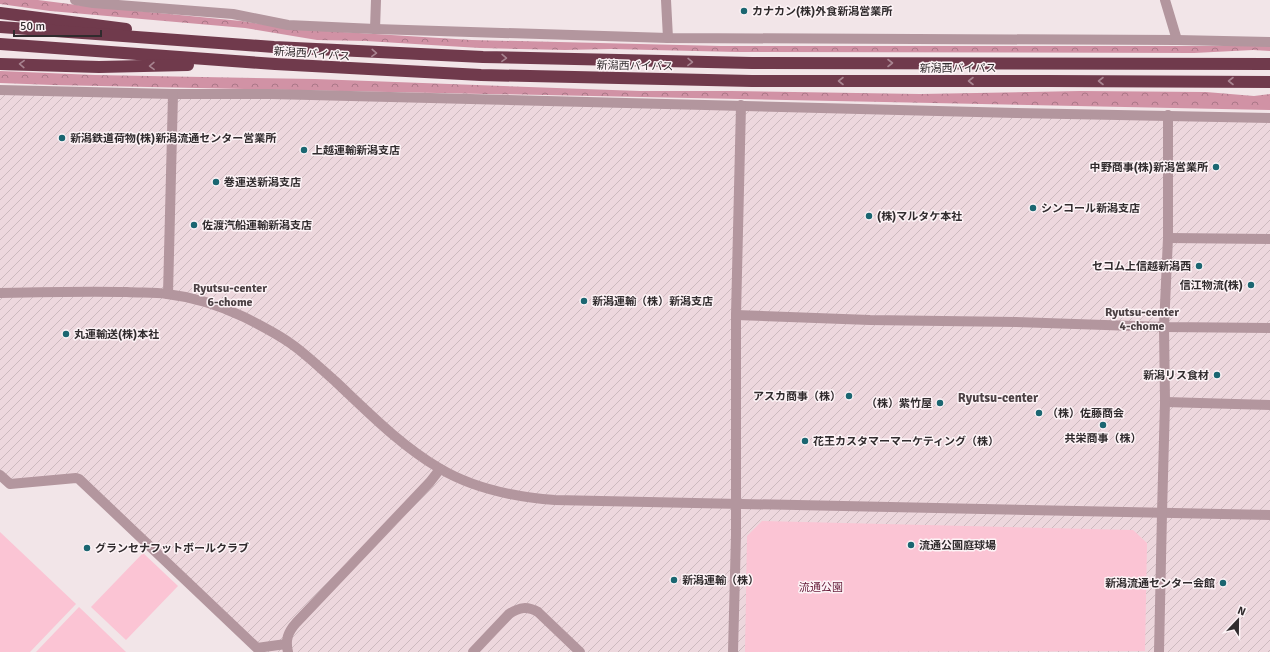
<svg xmlns="http://www.w3.org/2000/svg" width="1270" height="652" font-family="Signika,'Noto Sans JP',sans-serif">
<style>
.industrial{fill:url(#industrial-furrows)}
.forest{fill:url(#forest-crowns)}
.park{fill:#fbc4d4}
.lines{fill:none;stroke-linecap:round;stroke-linejoin:round}
.minor{stroke:#b3969e;stroke-width:10}
.tertiary{stroke:#b3969e;stroke-width:10}
.motorway{stroke:#703a4c;stroke-width:12}
.oneway{stroke:#a88490}
.poi-dot{fill:#1b6671;stroke:#fdf3f6;stroke-width:1.5}
.labels{text-anchor:middle;dominant-baseline:central;stroke-width:3;stroke-linejoin:round;paint-order:stroke}
.poi-label{font-size:11px;font-weight:bold;fill:#302b2d;stroke:#fdf3f6;text-anchor:start}
.street-label{font-size:11px;fill:#302b2d;stroke:#fdf3f6}
.park-label{font-size:11px;fill:#671d3b;stroke:#fdf3f6}
.neighbourhood-label{font-size:12px;font-weight:bold;fill:#4c4144;stroke:#fdf3f6}
.quarter-label{font-size:13px;font-weight:bold;fill:#4c4144;stroke:#fdf3f6}
</style>
<defs>
<pattern id="industrial-furrows" width="10" height="10" patternUnits="userSpaceOnUse"><rect width="10" height="10" fill="#edd7dd"/><path d="M-1 1l2-2M0 10L10 0M9 11l2-2" fill="none" stroke="#ccb9be"/></pattern>
<pattern id="forest-crowns" width="20" height="18" patternUnits="userSpaceOnUse"><rect width="20" height="18" fill="#d192a5"/><path d="M2 6a3 3 0 1 1 6 0M12 15a3 3 0 1 1 6 0" fill="none" stroke="#aa7787"/></pattern>
</defs>
<rect width="100%" height="100%" fill="#f2e5e8"/>
<path class="industrial" d="M0 90 1270 118V652H254L257 648 79 479 10 484 0 475Z"/>
<g class="forest">
<path d="M0 0H38L77 5 241 21 294 29 472 40 721 46H1270V51L1253 50 1194 53 737 52 611 49 565 50 480 48 366 41 317 40 245 28 50 11 0 4Z"/>
<path d="M0 71 95 75 315 79 640 91H731L920 94 1080 91 1206 92 1254 96 1270 94V110L53 85 0 83Z"/>
</g>
<g class="park">
<path d="M762 521 1133 530 1147 543 1145 651 745 652 747 536Z"/>
<path d="M0 532 76 604 30 652H0Z"/>
<path d="M143 553 178 586 126 640 91 607Z"/>
<path d="M79 607 126 652H36Z"/>
</g>
<g class="lines">
<g class="minor">
<path d="M75 0 93 3 233 14 288 25 375 29 668 38 1177 40 1270 42"/>
<path d="M666 0 668 38"/>
<path d="M375 29 376 0"/>
<path d="M0 90 173 94H271L1016 113 1270 118"/>
<path d="M1168 238 1270 239"/>
<path d="M736 315 870 320 1016 322 1164 327 1270 328"/>
<path d="M1165 402 1270 405"/>
<path d="M0 475 10 484 76 478 79 479 257 648 286 644"/>
<path d="M1162 513 1165 402 1164 327"/>
<path d="M288 652C285 640 288 632 296 623L430 482 440 469"/>
<path d="M473 652 509 614C520 607 527 606 538 612L580 652"/>
</g>
<g class="tertiary">
<path d="M1165 0 1177 40"/>
<path d="M0 293C42 292 85 291 127 292 140 293 154 292 167 294 193 297 221 306 244 317 260 325 276 333 290 343 306 354 320 368 335 381 368 412 400 445 439 468 474 489 514 497 555 500L1270 515"/>
<path d="M168 294 173 94"/>
<path d="M1164 327 1168 238V115"/>
<path d="M733 652 736 535V315L741 105"/>
<path d="M1159 652 1162 513"/>
</g>
<g class="motorway">
<path d="M0 13 126 29"/>
<path d="M0 27 274 47 483 57 752 63 1270 64"/>
<path d="M0 44 275 64 481 75 752 81H1048L1270 82"/>
<path d="M0 64 99 67 188 65"/>
</g>
</g>
<defs><path id="oneway-chevron" d="M-2-3.5L2.5 0L-2 3.5" fill="none" stroke-width="1.6" stroke-linecap="round" stroke-linejoin="round"/></defs>
<g class="oneway">
<use href="#oneway-chevron" transform="translate(374 53) rotate(3)"/>
<use href="#oneway-chevron" transform="translate(504 58) rotate(1)"/>
<use href="#oneway-chevron" transform="translate(690 62) rotate(1)"/>
<use href="#oneway-chevron" transform="translate(890 63)"/>
<use href="#oneway-chevron" transform="translate(22 64) rotate(-178)"/>
<use href="#oneway-chevron" transform="translate(152 66) rotate(179)"/>
<use href="#oneway-chevron" transform="translate(841 81) rotate(180)"/>
<use href="#oneway-chevron" transform="translate(971 81) rotate(180)"/>
<use href="#oneway-chevron" transform="translate(1101 81) rotate(-180)"/>
<use href="#oneway-chevron" transform="translate(1231 81) rotate(-180)"/>
</g>
<g class="poi-dot">
<circle cx="744" cy="11" r="4"/>
<circle cx="62" cy="138" r="4"/>
<circle cx="304" cy="150" r="4"/>
<circle cx="1216" cy="167" r="4"/>
<circle cx="216" cy="182" r="4"/>
<circle cx="1033" cy="208" r="4"/>
<circle cx="869" cy="216" r="4"/>
<circle cx="194" cy="225" r="4"/>
<circle cx="1199" cy="266" r="4"/>
<circle cx="1251" cy="285" r="4"/>
<circle cx="584" cy="301" r="4"/>
<circle cx="66" cy="334" r="4"/>
<circle cx="1217" cy="375" r="4"/>
<circle cx="849" cy="396" r="4"/>
<circle cx="940" cy="403" r="4"/>
<circle cx="1039" cy="413" r="4"/>
<circle cx="1103" cy="425" r="4"/>
<circle cx="805" cy="441" r="4"/>
<circle cx="911" cy="545" r="4"/>
<circle cx="87" cy="548" r="4"/>
<circle cx="674" cy="580" r="4"/>
<circle cx="1223" cy="583" r="4"/>
</g>
<g class="labels">
<g class="poi-label">
<text x="752" y="11">カナカン(株)外食新潟営業所</text>
<text x="70" y="138">新潟鉄道荷物(株)新潟流通センター営業所</text>
<text x="312" y="150">上越運輸新潟支店</text>
<text x="1208" y="167" text-anchor="end">中野商事(株)新潟営業所</text>
<text x="224" y="182">巻運送新潟支店</text>
<text x="1041" y="208">シンコール新潟支店</text>
<text x="877" y="216">(株)マルタケ本社</text>
<text x="202" y="225">佐渡汽船運輸新潟支店</text>
<text x="1191" y="266" text-anchor="end">セコム上信越新潟西</text>
<text x="1243" y="285" text-anchor="end">信江物流(株)</text>
<text x="592" y="301">新潟運輸（株）新潟支店</text>
<text x="74" y="334">丸運輸送(株)本社</text>
<text x="1209" y="375" text-anchor="end">新潟リス食材</text>
<text x="841" y="396" text-anchor="end">アスカ商事（株）</text>
<text x="932" y="403" text-anchor="end">（株）紫竹屋</text>
<text x="1047" y="413">（株）佐藤商会</text>
<text x="1103" y="438" text-anchor="middle">共栄商事（株）</text>
<text x="813" y="441">花王カスタマーマーケティング（株）</text>
<text x="919" y="545">流通公園庭球場</text>
<text x="95" y="548">グランセナフットボールクラブ</text>
<text x="682" y="580">新潟運輸（株）</text>
<text x="1215" y="583" text-anchor="end">新潟流通センター会館</text>
</g>
<g class="street-label">
<text transform="translate(312 54) rotate(4)">新潟西バイパス</text>
<text transform="translate(635 66) rotate(1)">新潟西バイパス</text>
<text x="958" y="68">新潟西バイパス</text>
</g>
<g class="park-label">
<text x="821" y="587">流通公園</text>
</g>
<g class="neighbourhood-label">
<text x="230" y="288">Ryutsu-center<tspan x="230" dy="14">6-chome</tspan></text>
<text x="1142" y="312">Ryutsu-center<tspan x="1142" dy="14">4-chome</tspan></text>
</g>
<g class="quarter-label">
<text x="998" y="398">Ryutsu-center</text>
</g>
</g>
<g transform="translate(1238 620) rotate(22)" stroke="#fdf3f6" stroke-width="3" paint-order="stroke">
<path d="M0-3L7 15L0 10L-7 15Z" fill="#302b2d"/>
<text y="-6" font-size="11" font-weight="bold" text-anchor="middle" fill="#302b2d">N</text>
</g>
<path d="M14 30v6h87v-6" fill="none" stroke="#302b2d" stroke-width="2"/>
<text x="20" y="30" font-size="12" fill="#302b2d" stroke="#fdf3f6" stroke-width="3" paint-order="stroke">50 m</text>
</svg>
